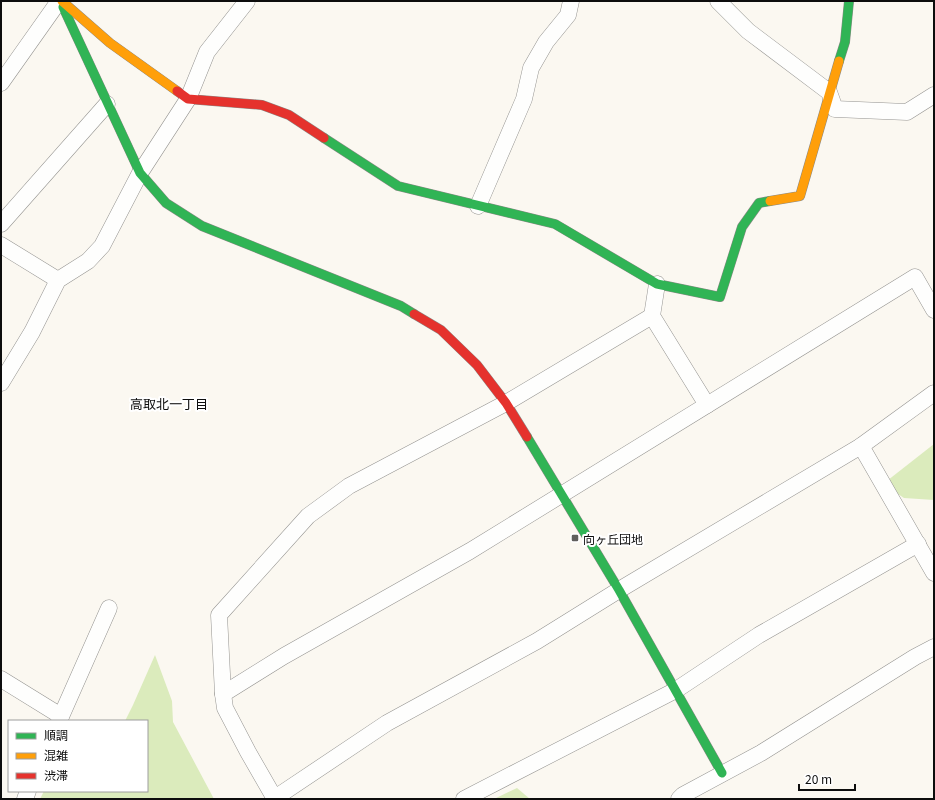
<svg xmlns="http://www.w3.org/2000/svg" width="935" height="800" font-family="Georgia,'Noto Sans JP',serif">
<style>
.forest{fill:#dbebbc}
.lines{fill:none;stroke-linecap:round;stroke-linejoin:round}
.street-casing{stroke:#949390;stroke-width:17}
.fast-casing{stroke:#8b8986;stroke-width:10}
.slow-casing{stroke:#8b8986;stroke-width:10}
.jam-casing{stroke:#8b8986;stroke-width:10}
.street{stroke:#fefefd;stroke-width:16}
.fast{stroke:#30b455;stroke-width:9}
.slow{stroke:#ff9f0a;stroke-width:9}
.jam{stroke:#e5322d;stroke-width:9}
.poi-dot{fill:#605f5d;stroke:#fff;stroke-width:1.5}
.labels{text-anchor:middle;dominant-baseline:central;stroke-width:4;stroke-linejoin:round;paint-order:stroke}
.poi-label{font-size:12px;fill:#0d0d0d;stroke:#fff;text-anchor:start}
.neighbourhood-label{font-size:13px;fill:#0d0d0d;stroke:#fff}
</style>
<rect width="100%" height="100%" fill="#fbf8f1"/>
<g class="forest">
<path d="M934 444V500L904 498 883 484Z"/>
<path d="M155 655 172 701 173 722 214 799H40L44 791H147V721H125L133 705Z"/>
<path d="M517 788 530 799H494Z"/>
</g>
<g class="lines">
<g class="street-casing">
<g id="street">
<path d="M718 1 748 31 829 92 835 109 907 112 934 95"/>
<path d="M1 83 59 1"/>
<path d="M478 206 524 99 531 68 546 42 568 15 571 1"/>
<path d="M1 224 107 104"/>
<path d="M1 245 58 280"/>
<path d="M657 284 652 316 707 405"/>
<path d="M1 383 32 332 58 280 88 261 102 246 140 173 188 99 207 52 247 1"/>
<path d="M861 446 934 573"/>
<path d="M1 679 61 716"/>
<path d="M223 694 284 656 470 551 915 277 934 310"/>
<path d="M59 721 109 608"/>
<path d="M275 798 387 723 537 641 619 590 861 446 934 393"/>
<path d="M25 799 28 791"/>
<path d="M275 799 248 752 225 708 223 694 219 615 308 516 349 486 506 403 652 316"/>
<path d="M464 799 676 690 759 635 918 544"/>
<path d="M679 799 683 795 761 753 915 657 934 647"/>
</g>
</g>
<g class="fast-casing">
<g id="fast">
<path d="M63 7 140 173 166 203 202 226 401 306 414 314"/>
<path d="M839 61 845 42 849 1"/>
<path d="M324 138 398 186 555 224 657 284 720 297 742 227 759 203 770 201"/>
<path d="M527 437 619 590 722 773"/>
</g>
</g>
<g class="slow-casing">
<g id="slow">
<path d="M62 1 110 43 177 91"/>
<path d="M770 201 800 196 839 61"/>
</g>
</g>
<g class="jam-casing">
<g id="jam">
<path d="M177 91 188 99 262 105 289 115 324 138"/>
<path d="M414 314 441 330 477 365 506 403 527 437"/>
</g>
</g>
<use href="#street" class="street"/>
<use href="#fast" class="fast"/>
<use href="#slow" class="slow"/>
<use href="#jam" class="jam"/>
</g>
<rect class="poi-dot" x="571" y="534" width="8" height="8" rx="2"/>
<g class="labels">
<g class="poi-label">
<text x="583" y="538">向ヶ丘団地</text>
</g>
<g class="neighbourhood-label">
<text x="169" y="403">高取北一丁目</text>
</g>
</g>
<rect width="935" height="800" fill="none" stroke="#0d0d0d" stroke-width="4"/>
<rect x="8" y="720" width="140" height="72" fill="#ffffff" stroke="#9e9e9e"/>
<rect x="16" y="733" width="20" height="6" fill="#30b455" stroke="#9e9e9e"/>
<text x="44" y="740" font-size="12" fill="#0d0d0d">順調</text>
<rect x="16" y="753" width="20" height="6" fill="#ff9f0a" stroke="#9e9e9e"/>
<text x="44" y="760" font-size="12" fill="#0d0d0d">混雑</text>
<rect x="16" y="773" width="20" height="6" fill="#e5322d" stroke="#9e9e9e"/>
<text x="44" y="780" font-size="12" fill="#0d0d0d">渋滞</text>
<path d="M799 784v6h56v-6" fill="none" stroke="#0d0d0d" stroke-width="2"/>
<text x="805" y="784" font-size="12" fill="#0d0d0d" stroke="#ffffff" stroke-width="3" paint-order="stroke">20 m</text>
</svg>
